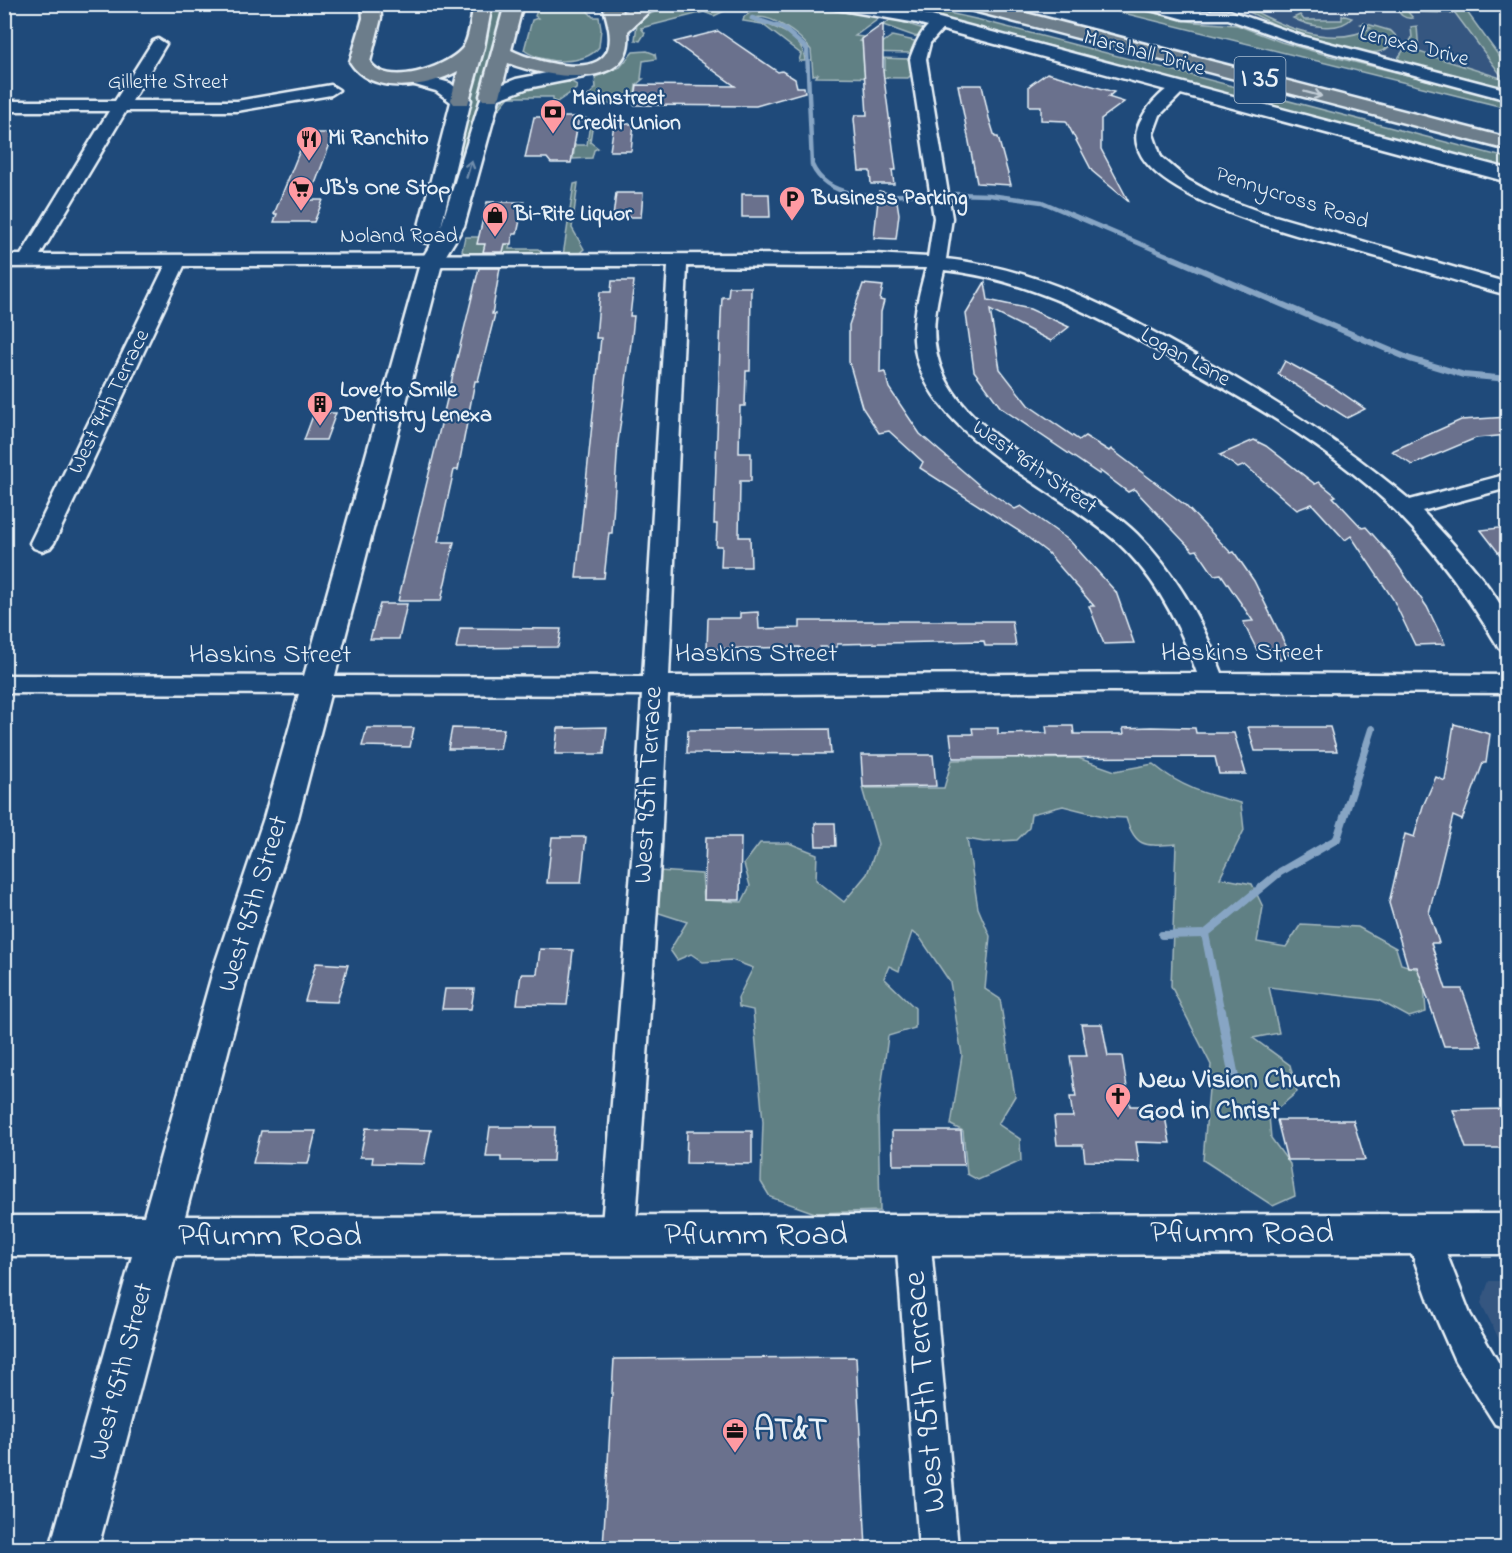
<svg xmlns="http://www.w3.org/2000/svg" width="1512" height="1553" font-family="'Indie Flower',sans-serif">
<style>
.built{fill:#365680}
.green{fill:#608084;stroke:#a4b8be;stroke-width:1.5}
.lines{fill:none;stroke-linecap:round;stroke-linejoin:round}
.stream-far3{stroke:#87a5c4;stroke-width:4.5}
.stream-far2{stroke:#87a5c4;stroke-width:6}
.stream-far1{stroke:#87a5c4;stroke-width:8}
.stream{stroke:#87a5c4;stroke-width:10}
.building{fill:#6a718d;stroke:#e8f1f8;stroke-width:1.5}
.street-casing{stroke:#e8f1f8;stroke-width:5}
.secondary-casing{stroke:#e8f1f8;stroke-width:5}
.primary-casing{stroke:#e8f1f8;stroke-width:5}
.highway-casing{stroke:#e8f1f8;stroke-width:5}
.street{fill:#1f4a7a;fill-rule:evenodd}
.secondary{fill:#1f4a7a;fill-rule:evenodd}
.primary{fill:#6c7d8b;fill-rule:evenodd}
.highway{fill:#6c7d8b;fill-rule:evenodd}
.oneway{stroke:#c3ced7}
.oneway2{stroke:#6f8dac}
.labels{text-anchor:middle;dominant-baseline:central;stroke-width:4.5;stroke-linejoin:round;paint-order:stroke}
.far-street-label{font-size:22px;fill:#e8f1f8;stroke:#1f4a7a}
.far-poi-label{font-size:22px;font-weight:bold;fill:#e8f1f8;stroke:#1f4a7a;text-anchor:start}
.shield{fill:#1f4a7a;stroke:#acbfd2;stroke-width:1.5}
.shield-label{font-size:26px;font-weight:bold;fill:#e8f1f8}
.street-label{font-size:27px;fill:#e8f1f8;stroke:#1f4a7a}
.poi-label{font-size:27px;font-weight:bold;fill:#e8f1f8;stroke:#1f4a7a;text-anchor:start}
.near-street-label{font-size:33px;fill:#e8f1f8;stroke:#1f4a7a}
.near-poi-label{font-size:33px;font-weight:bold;fill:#e8f1f8;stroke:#1f4a7a;text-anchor:start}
</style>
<rect width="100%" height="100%" fill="#1f4a7a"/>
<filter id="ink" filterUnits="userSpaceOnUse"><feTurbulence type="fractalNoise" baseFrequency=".0167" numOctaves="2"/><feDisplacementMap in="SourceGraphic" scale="12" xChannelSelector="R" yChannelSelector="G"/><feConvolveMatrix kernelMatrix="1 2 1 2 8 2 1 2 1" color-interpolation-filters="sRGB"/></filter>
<g filter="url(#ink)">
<g class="built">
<path d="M1231 5H1454L1507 75V91L1309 39 1266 24Z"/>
<path d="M1489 1281H1507V1355L1481 1303Z"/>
</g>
<g class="green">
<path d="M491 5H507L462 163H458L459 135Z"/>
<path d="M539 5H582L593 17H599L601 29 599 47C584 66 542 64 524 50L532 20 538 18 535 16Z"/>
<path d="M695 5H727L729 9 714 16 704 12 641 28 645 33 640 41 635 40 637 24C652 8 674 6 695 5Z"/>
<path d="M858 5H913L980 20 1507 158V172L1110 67 1113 62 984 29 982 31Z"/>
<path d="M1091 5H1118L1194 22 1237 25 1281 42 1330 56 1501 98 1507 101V108Z"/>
<path d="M1235 5C1246 4 1254 11 1264 16 1296 32 1337 46 1371 28L1361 24 1364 23 1391 31 1397 37C1388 52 1378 54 1362 52L1282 28Z"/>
<path d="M1394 5H1462L1507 67V91L1401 62 1398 58 1412 38 1411 27 1417 26 1419 52 1504 79 1455 13 1408 12 1413 18C1402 20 1399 12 1394 5Z"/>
<path d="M760 6 829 10 881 17 855 36 864 37 860 41 878 46 892 36 915 41 910 53 863 52 864 70H885V59L879 58 909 59 912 74 908 78 816 77 818 74 813 75 811 50C800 35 769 11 751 19 773 27 803 33 805 61H799L801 54 762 24 743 21 744 17Z"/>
<path d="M1300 15 1304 20H1342V15L1352 18C1338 33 1308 26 1293 18Z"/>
<path d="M892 19 927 30 919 37 914 36 883 25Z"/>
<path d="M647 51 655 54 656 59 643 61 641 79H643L636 85 634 101C624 104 592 107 582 102L596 88 595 77 620 67 633 52Z"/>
<path d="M572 82 577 85 576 89 557 102 553 101V97H509L498 110C504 85 551 84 572 82Z"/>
<path d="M583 117 593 122 590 142 598 148 594 150 592 158 573 159 575 145H587L590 123 582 122Z"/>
<path d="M578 183 572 228 584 249 577 255 563 256 574 184Z"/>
<path d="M465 237H479L478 244H510L509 249H538L542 252 541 255 466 254 462 251Z"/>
<path d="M1004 741 1023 749 1030 759 1078 758 1115 771 1153 764C1180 787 1207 795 1241 803L1244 830 1220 878 1252 884 1263 907 1257 942 1286 947 1301 924 1358 927 1396 948 1401 964 1423 971 1426 1012 1409 1017 1378 1000 1269 987 1279 1033 1253 1038 1290 1065 1297 1092 1269 1116 1271 1138 1290 1164 1295 1196 1273 1206 1203 1160 1211 1065 1171 986 1176 844C1146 846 1136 849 1126 818L1107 817 1063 806 1031 814 1029 828 1017 840 984 842 967 839 978 908 990 936 985 989 1000 999 1015 1096 998 1124 1020 1139 1021 1161 978 1180 967 1174 963 1131 951 1125 962 1055 950 982 919 936 912 932 899 971 889 966 884 978 915 1008V1028L888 1036 878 1112 880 1211 815 1213 770 1197 761 1182 763 1122 753 1010 739 1007 738 998 753 968 732 960 703 962 691 954 677 960 670 950 687 922 656 912 659 871 702 874 704 900 742 902 750 886 744 864 760 843H789L817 854 816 880 844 902 867 874 878 844 862 788H944L952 760 1003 759Z"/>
</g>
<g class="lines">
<g class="stream-far3">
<path d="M752 18 783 28 807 49 812 165C830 205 888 195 925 194"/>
<path d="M955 194 989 195 1042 202 1176 259"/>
</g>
<path class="stream-far2" d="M1173 258 1410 359 1464 375 1508 379"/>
<g class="stream-far1">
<path d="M1162 935 1205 934"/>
<path d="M1221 1013 1205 934 1280 872 1337 839 1372 729"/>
</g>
<path class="stream" d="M1221 1011 1235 1082"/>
</g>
<g class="building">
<path d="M883 24V71L896 170H892L894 184H871L870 171H859L854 119 855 115H867L862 39Z"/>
<path d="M718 31 778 72 782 71 795 79 797 87H804L805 92 756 106 634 105 637 85 735 86 674 42Z"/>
<path d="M1047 73 1114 92 1108 97 1124 102 1101 119V149L1129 202 1092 171 1066 121 1041 120V106H1029V86Z"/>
<path d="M958 85H982L989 118 995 137H998L1011 185 977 183Z"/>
<path d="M534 117H579L571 163H551L547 158H525Z"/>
<path d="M614 124H634L631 151H610Z"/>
<path d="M307 133H334L309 200H323L314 222H274L277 214H274Z"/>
<path d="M879 191 896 195 899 214 896 239 874 238Z"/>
<path d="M616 193H643L641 217H613Z"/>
<path d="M742 194H769L770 217H742Z"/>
<path d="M487 202H524L517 234H513L511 244H505L503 252H483L485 244H477Z"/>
<path d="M479 268H500L492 314H495L478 381H475L458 470H454L438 542H454L441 601H398Z"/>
<path d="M612 281H634L630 316H634L632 336 618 442 612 533H609L604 578H576L601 338H596L600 292H611Z"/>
<path d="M985 282 988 300 1030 309 1069 327 1051 341 990 310 1000 369 1028 405 1079 440 1085 436 1109 451 1111 449 1185 505 1231 553 1234 552 1254 581 1290 654 1280 660 1272 649 1257 650 1243 622 1253 621 1221 574 1214 575 1197 550 1193 551 1134 489 1128 492 1100 471 1099 474 1001 408 974 371 966 314Z"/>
<path d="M863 284 883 286 880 300 884 301 881 312 880 373 885 372 889 388 920 434 979 485 1015 509 1021 506 1070 541 1116 592 1134 643 1104 644 1089 606H1094L1048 553 1022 533 920 468 923 462 889 431 879 433 862 407 849 362V325Z"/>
<path d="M729 287H751L750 371H746L745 406H740L739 453H751V481H740L739 537H750L751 567H721L722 546H716L717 524H714L721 316 722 297H728Z"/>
<path d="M1285 361 1333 387 1365 409 1347 418 1278 374Z"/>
<path d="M314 413H336L326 440H304Z"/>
<path d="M1508 417V435L1476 438 1412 465 1392 451 1461 420Z"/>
<path d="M1254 440 1266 446 1315 484 1319 482 1336 496 1333 497 1362 528 1366 527 1389 553 1427 607 1445 644 1415 645 1393 599 1351 536 1345 540 1312 504 1297 510 1245 465 1238 468 1220 455Z"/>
<path d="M1508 527V565L1481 530Z"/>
<path d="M380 604H407L399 639H370Z"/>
<path d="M758 612 759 629 800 628V621H1012L1016 646H985L984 641 837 644V647H820V656H801L800 647 707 649 708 618H740V613Z"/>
<path d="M460 628 561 629 558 647 456 648Z"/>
<path d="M1454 724 1490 734 1486 763H1483L1462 820 1453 816 1429 913 1439 943H1431L1446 989H1462L1482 1046H1444L1417 967H1408L1389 903 1405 834 1414 837 1423 806 1436 777 1445 781Z"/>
<path d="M1046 726H1073L1074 734H1124L1123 728 1151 727 1195 728 1196 733H1234L1246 774H1219L1215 757 953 758 950 734H973L972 728H998V734L1047 733Z"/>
<path d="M607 727 604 754H555L558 728Z"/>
<path d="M1248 727H1330L1337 751H1255Z"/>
<path d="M367 728H414L410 747 362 746Z"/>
<path d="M452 728 504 729 500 749H448Z"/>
<path d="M829 729 831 754 687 753 688 730Z"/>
<path d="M861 755H933L936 786 863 787Z"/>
<path d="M815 823H835L836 846H816Z"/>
<path d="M552 837H586L581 883H547Z"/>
<path d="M706 837H741L740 900H704Z"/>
<path d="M540 949 573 950 567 1005 517 1004 521 974H537Z"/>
<path d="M316 963 348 965 337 1002 305 1001Z"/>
<path d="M445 989H474L471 1009H442Z"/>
<path d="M1081 1024H1102L1108 1056H1122L1130 1106H1163L1170 1143 1136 1142 1139 1162 1085 1161 1083 1145H1057L1054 1117H1073L1070 1097H1076L1070 1056H1087Z"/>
<path d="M1508 1109V1148H1466L1453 1110Z"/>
<path d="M1277 1120H1353L1365 1160H1287Z"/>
<path d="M490 1127H555L553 1161H501V1157H486Z"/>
<path d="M366 1128 431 1130 424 1164 372 1163 373 1157H360Z"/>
<path d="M261 1131H316L308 1164 253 1163Z"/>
<path d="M687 1131H752V1164L686 1163Z"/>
<path d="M892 1131H961L964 1165H893Z"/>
<path d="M856 1357 866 1548H603L614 1359Z"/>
</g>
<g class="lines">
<g class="street-casing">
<g id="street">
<path d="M1129 4H1158L1184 11H1230L1305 37 1508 90V100L1295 43 1228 19H1184Z"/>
<path d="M939 19 947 24 930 43 926 59 952 218 946 259C1040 269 1111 308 1191 353 1269 396 1342 442 1410 500L1508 474V488L1422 511C1442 531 1503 596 1508 622 1509 631 1508 642 1508 650L1499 648C1470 599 1439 555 1399 514 1339 454 1263 410 1190 369 1111 324 1036 280 944 270 938 297 930 327 937 355 956 439 1080 478 1137 534 1176 573 1203 622 1222 673L1508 675V693L1109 691 668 695 661 847 635 1237 630 1249 618 1253 606 1249 601 1237 633 847 642 695 4 693V675L643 677 668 266H184L54 543 50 548 42 551 34 548 30 543 165 266 4 267V255H21L109 111H4V101H115L153 41 158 39 166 44 132 101H237L331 85 339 90 331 95 237 111H126L40 255 874 254 928 257 934 218 910 59C915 45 923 24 939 19ZM687 266 926 268C920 291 913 315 914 340 920 434 1055 486 1117 542 1156 577 1180 625 1197 673L669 676Z"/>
<path d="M1179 83 1187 88 1160 115 1153 134 1161 157 1188 180 1217 196 1261 212 1508 283V295C1460 283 1414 267 1367 254 1325 242 1094 193 1143 116 1150 104 1165 87 1179 83Z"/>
<path d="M1422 1218 1434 1222 1470 1314 1508 1379V1429L1495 1424 1455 1361 1430 1304 1405 1234 1410 1222Z"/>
<path d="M913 1219 925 1223 930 1235 958 1548H919L896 1235 901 1223Z"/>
</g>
</g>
<g class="secondary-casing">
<g id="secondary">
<path d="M608 4H660L657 8 636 12 611 8Z"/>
<path d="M827 4H871L924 14 1508 169V182L917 23 836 9Z"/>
<path d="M577 67 587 73 584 77 528 88 499 99 464 226 443 260 298 818 251 964 185 1216 1508 1214V1254L175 1256 98 1548H50L132 1256H4V1216H144L215 964 264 818 421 260 431 244 423 242 419 226 451 102 436 91 408 83 405 79 415 73 450 83 471 100 441 227 483 92 516 79Z"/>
</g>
</g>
<g class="primary-casing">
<g id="primary">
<path d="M362 4H380L381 18 370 62C386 88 445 68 462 49 470 40 471 17 474 4H492L484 47 468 104H454L451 100 458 71C428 88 371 96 350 62L363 18Z"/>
<path d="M505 4H523L511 50C532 61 601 81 609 46 612 32 606 18 603 4H621L623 13 636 4 655 6 628 31C635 95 542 76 508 63L500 96 497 100H483L480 96Z"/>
</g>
</g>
<g class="highway-casing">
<path id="highway" d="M959 4H991L1508 138V150L962 8Z"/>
</g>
<use href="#street" class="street"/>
<use href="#secondary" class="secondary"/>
<use href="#primary" class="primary"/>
<use href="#highway" class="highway"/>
</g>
<defs><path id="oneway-shaft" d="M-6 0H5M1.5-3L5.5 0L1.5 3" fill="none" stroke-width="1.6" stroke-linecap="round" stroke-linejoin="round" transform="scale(1.5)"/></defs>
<use class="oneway" href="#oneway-shaft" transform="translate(1313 94) rotate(15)"/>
<use class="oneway2" href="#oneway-shaft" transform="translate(469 169) rotate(-74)"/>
</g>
<defs>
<g id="bank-pin" transform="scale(1.35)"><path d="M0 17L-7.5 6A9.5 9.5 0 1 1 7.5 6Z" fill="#ff9aa2" stroke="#1f4a7a"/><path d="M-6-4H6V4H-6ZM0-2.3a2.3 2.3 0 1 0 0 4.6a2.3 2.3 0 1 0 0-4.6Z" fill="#111"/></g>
<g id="restaurant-pin" transform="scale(1.35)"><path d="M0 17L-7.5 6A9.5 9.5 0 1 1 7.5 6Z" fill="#ff9aa2" stroke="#1f4a7a"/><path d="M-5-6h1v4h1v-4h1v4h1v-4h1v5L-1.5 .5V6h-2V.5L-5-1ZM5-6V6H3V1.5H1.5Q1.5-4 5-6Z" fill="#111"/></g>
<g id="supermarket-pin" transform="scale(1.35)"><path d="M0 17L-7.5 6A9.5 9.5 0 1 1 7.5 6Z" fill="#ff9aa2" stroke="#1f4a7a"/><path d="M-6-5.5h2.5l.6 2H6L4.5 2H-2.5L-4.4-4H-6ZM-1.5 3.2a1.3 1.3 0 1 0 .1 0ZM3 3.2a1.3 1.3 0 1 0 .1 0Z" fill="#111"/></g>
<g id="parking-pin" transform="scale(1.35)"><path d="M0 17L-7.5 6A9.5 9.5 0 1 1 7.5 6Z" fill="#ff9aa2" stroke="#1f4a7a"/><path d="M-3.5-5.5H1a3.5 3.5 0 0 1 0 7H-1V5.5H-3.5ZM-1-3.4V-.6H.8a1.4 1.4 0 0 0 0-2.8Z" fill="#111"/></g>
<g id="shop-pin" transform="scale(1.35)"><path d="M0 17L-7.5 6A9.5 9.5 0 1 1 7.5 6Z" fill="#ff9aa2" stroke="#1f4a7a"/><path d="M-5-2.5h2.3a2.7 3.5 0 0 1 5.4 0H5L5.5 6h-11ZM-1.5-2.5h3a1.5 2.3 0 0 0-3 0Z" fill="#111"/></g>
<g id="building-pin" transform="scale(1.35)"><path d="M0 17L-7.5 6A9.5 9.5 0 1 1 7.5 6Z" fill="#ff9aa2" stroke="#1f4a7a"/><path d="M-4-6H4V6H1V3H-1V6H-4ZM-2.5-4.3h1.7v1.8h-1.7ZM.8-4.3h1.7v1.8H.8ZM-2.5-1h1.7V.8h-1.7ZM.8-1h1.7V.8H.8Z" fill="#111"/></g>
<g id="church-pin" transform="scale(1.35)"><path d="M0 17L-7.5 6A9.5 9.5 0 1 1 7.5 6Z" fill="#ff9aa2" stroke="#1f4a7a"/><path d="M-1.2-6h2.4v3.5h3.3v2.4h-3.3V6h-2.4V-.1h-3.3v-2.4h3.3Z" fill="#111"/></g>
<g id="office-pin" transform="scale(1.35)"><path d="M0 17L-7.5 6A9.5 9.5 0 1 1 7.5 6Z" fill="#ff9aa2" stroke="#1f4a7a"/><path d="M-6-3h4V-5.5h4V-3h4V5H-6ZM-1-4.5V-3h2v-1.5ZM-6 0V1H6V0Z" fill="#111"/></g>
</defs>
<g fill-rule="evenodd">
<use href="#bank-pin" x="553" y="112"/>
<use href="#restaurant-pin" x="309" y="139"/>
<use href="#supermarket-pin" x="301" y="189"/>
<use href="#parking-pin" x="792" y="199"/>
<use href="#shop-pin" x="495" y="215"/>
<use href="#building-pin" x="320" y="404"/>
<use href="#church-pin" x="1118" y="1096"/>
<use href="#office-pin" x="735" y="1431"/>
</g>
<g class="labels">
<g class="far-street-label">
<text transform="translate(1414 47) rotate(14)">Lenexa Drive</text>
<text transform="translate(1144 54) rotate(15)">Marshall Drive</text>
<text x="168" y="83">Gillette Street</text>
<text transform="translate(1292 199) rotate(18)">Pennycross Road</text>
<text x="399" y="237">Noland Road</text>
<text transform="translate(1185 358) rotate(29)">Logan Lane</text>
<text transform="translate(110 402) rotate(-64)">West 94th Terrace</text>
<text transform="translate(1034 468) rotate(35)">West 96th Street</text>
</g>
<g class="far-poi-label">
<text x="572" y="99">Mainstreet<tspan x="572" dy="25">Credit Union</tspan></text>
<text x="328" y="139">Mi Ranchito</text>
<text x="320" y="189">JB's One Stop</text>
<text x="812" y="199">Business Parking</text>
<text x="514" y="215">Bi-Rite Liquor</text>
<text x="340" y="391">Love to Smile<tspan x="340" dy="25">Dentistry Lenexa</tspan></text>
</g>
<rect class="shield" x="1234.5" y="57" width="51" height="46" rx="4.5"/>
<g class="shield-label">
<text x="1260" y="80">I 35</text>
</g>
<g class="street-label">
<text x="1242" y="653">Haskins Street</text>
<text x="756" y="654">Haskins Street</text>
<text x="270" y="655">Haskins Street</text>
<text transform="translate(649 785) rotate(-87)">West 95th Terrace</text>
<text transform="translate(254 904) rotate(-73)">West 95th Street</text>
<text transform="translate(122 1372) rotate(-75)">West 95th Street</text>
</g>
<g class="poi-label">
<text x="1138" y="1080">New Vision Church<tspan x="1138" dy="31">God in Christ</tspan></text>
</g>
<g class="near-street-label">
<text x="1242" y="1234">Pflumm Road</text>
<text x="756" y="1236">Pflumm Road</text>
<text x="270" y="1237">Pflumm Road</text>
<text transform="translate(926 1392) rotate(-95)">West 95th Terrace</text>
</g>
<g class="near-poi-label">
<text x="754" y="1431">AT&amp;T</text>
</g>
</g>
<rect width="1512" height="1553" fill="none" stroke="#1f4a7a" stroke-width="24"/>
<rect x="12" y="12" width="1488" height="1529" fill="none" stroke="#e8f1f8" stroke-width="2" filter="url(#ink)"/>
</svg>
